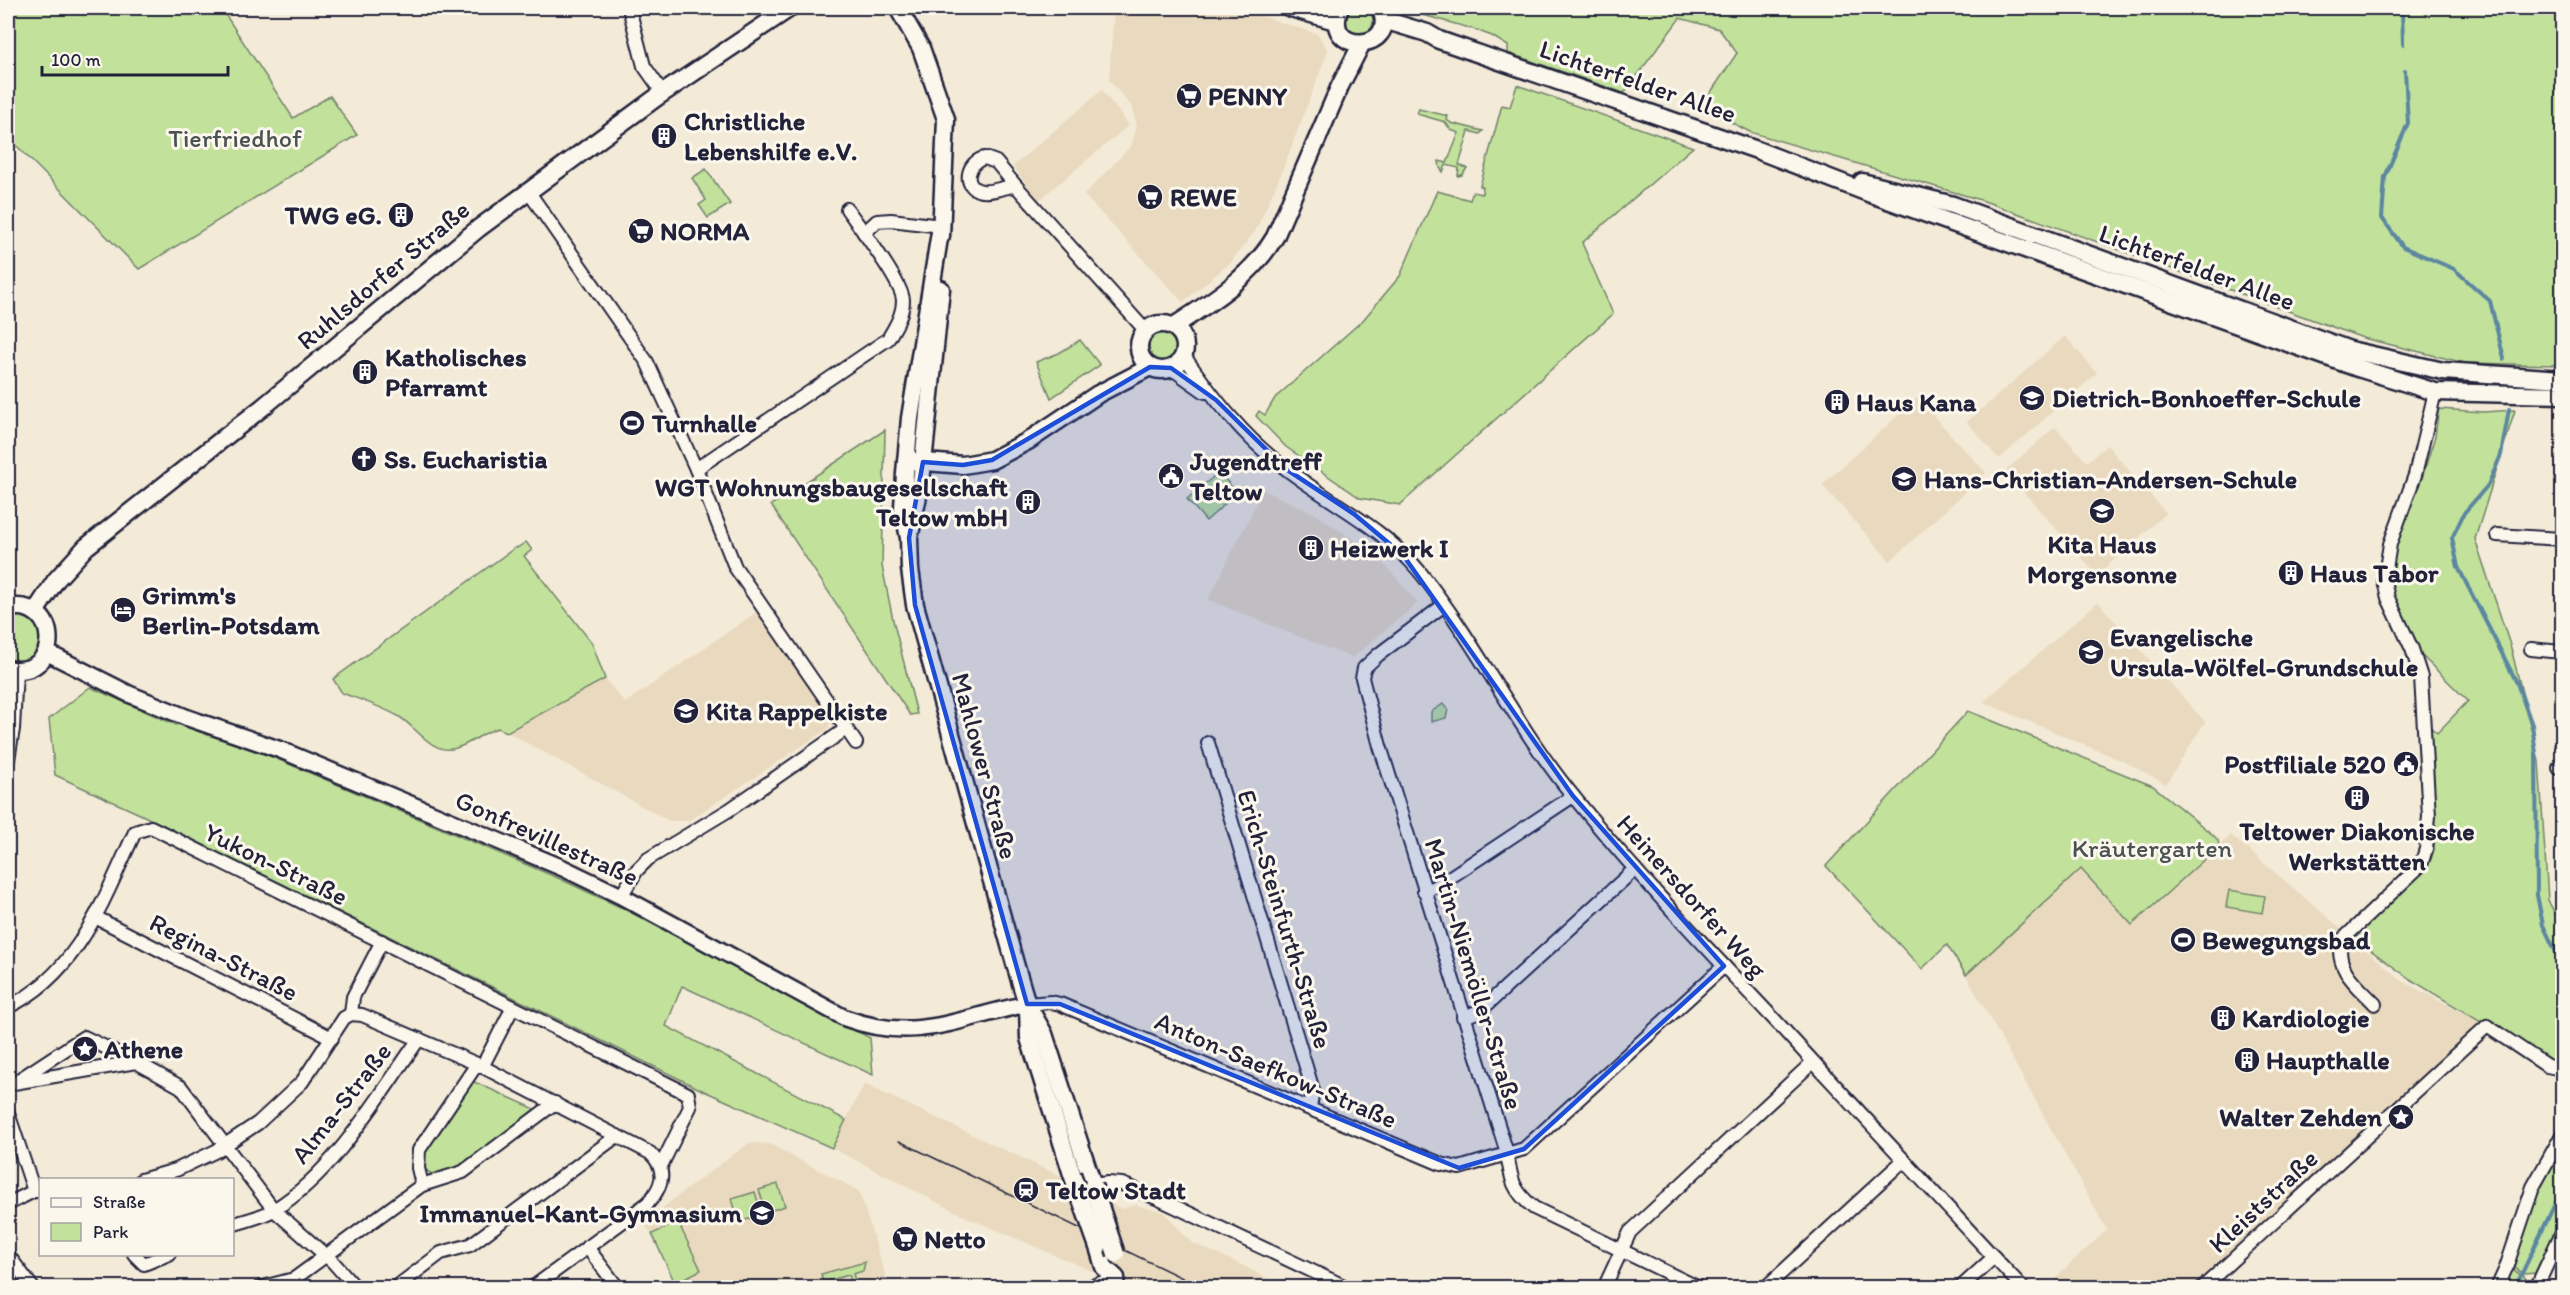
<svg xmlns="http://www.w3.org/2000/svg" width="2570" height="1295" font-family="Itim,sans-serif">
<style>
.built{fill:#e9dabf}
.green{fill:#c2e29b;stroke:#72826b;stroke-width:1.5}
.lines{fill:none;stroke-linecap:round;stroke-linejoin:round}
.stream{stroke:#5c87a0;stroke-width:4}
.minor-casing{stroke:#22223b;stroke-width:16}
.tertiary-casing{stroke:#22223b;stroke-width:20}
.secondary-casing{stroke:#22223b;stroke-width:21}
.minor{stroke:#fbf7ec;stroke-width:12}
.tertiary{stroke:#fbf7ec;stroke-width:15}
.secondary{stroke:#fbf7ec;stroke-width:16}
.tram{stroke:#22223b;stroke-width:1.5}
.secondary-bridge-casing{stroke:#22223b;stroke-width:21;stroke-linecap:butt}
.secondary-bridge{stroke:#fbf7ec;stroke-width:16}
.marked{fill:#1d4ed8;fill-opacity:0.2;stroke:#1d4ed8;stroke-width:4.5;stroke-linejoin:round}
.labels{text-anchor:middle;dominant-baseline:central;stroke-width:6;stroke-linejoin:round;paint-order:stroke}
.street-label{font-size:26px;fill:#22223b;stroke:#fbf7ec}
.poi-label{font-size:26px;font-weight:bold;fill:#22223b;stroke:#fbf7ec;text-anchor:start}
.park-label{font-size:26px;fill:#4a5253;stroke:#fbf7ec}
</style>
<rect width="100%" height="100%" fill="#f3ead8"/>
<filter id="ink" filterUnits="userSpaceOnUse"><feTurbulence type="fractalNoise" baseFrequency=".0167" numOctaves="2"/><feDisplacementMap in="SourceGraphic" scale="12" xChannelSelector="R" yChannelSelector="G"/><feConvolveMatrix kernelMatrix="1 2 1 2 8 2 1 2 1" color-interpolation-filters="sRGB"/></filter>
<g filter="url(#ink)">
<g class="built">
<path d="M1114 8H1223L1242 10 1318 34 1328 51 1281 174 1256 230 1231 262 1183 302 1084 195 1131 146 1137 126 1132 107 1109 80Z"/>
<path d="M1102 90 1129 125 1038 201 1013 166Z"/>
<path d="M2065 336 2097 373 1999 459 1967 422Z"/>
<path d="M1917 398 1986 473 1890 561 1822 485Z"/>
<path d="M2055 427 2087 462 2107 445 2166 513 2097 575 2005 471Z"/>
<path d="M1263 490 1316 514 1354 540 1386 566 1418 603 1352 658 1208 600Z"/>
<path d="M2098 602 2205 722 2166 784 2125 762 1983 702Z"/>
<path d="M758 611 831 719 828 729 688 821H669L507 732 605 679 625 703Z"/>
<path d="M2231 835 2401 980 2487 1026 2204 1287H2051L2059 1274 2107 1230 1966 975 2081 869 2132 924Z"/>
<path d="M864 1084 1058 1175 1122 1209 1136 1205 1164 1212 1191 1242 1244 1266 1282 1287H1129L966 1217 832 1148Z"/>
<path d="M749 1143 769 1144 859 1191 889 1287H677L652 1234 644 1224 671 1201Z"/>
</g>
<g class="green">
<circle cx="1359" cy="21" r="14"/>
<path d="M8 8H221L293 118 330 96 357 135 139 269 8 137Z"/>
<path d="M1398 8H2562V365L2465 363 2363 338 1984 201 1750 132 1701 107 1737 53 1719 29 1680 18 1624 93 1508 53V46L1492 36 1473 29Z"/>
<path d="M1517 85 1693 147 1582 243 1613 314 1400 505 1360 498 1286 447 1256 416 1259 411 1265 415 1275 398 1363 320 1400 276 1437 191 1470 200 1473 192 1482 194 1483 187 1480 186 1502 105 1510 107Z"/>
<path d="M1419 109 1448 116 1447 120 1451 123 1483 131 1480 134 1469 131 1459 165 1467 168 1462 175 1458 176 1459 168 1446 165 1443 172 1440 168 1439 161 1447 163 1459 133 1451 130 1445 122 1417 114Z"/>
<path d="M706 169 730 204 708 218 699 205 706 200 692 178Z"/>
<circle cx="1163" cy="347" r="14"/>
<path d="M1080 340 1100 365 1051 398 1036 362 1059 353Z"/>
<path d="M2439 409 2483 412 2515 410 2475 539 2511 648 2539 761 2548 900 2562 928V1066L2545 1061 2410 979 2358 941 2357 931 2408 883C2428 875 2439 850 2432 830L2425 722 2437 733 2468 701 2421 655 2399 615 2391 585 2397 539 2422 478 2435 436Z"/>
<path d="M885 430 882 566 893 620 917 714 910 715 771 505Z"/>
<path d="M1219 472 1237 493 1206 521 1187 499Z"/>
<path d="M526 542 532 550 524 556 592 643 605 679 507 732 498 728C483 732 471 744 456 748 432 756 416 726 398 716 380 706 361 700 342 693L333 679 516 547 517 548Z"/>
<path d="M19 615C56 624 42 671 8 660V618Z"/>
<path d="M90 687 176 725 184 722 277 759 558 878 622 908 870 1038 873 1075 682 986 666 1026 846 1120 832 1148 704 1091 144 816 55 775 49 719Z"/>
<path d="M1443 704 1448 710 1446 718 1431 722V712Z"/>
<path d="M1968 711 2153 786 2213 835 2218 840 2219 846 2132 925 2081 869 1966 975 1947 945 1922 969 1826 866Z"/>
<path d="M2229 890 2265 896 2262 913 2226 907Z"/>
<path d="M472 1081 533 1108 534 1112C514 1127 456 1179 432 1174 427 1172 425 1169 422 1165L426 1147Z"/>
<path d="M2562 1146V1217L2535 1273 2524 1274 2515 1269C2509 1249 2551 1167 2562 1146Z"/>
<path d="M778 1184 785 1206 766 1212 759 1190Z"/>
<path d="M755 1192 762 1215 739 1222 732 1199Z"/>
<path d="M678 1222 701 1270 675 1283 652 1234Z"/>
<path d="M865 1262 863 1271 853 1274 857 1287H853L849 1275 823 1282 821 1274Z"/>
<path d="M2506 1268 2523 1275 2532 1287 2497 1288Z"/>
</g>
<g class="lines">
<g class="stream">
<path d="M2402 8 2403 44"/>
<path d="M2405 71 2408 123 2385 177 2382 218 2403 247 2454 269 2490 301 2504 359"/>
<path d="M2509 409 2501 455 2488 485 2464 513 2452 538 2458 567 2517 683 2532 725 2536 753 2537 895 2543 925 2562 965"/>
<path d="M2515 1288 2562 1189"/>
</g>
<g class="minor-casing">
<g id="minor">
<path d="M629 8 644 66 663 93"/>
<path d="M985 158 996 162 1016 186C1006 186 991 193 982 191 961 188 967 161 985 158Z"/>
<path d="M1016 186 1145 330"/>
<path d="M528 191 647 362 696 469 735 567 856 743"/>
<path d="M864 233 877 221 891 220 941 226"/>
<path d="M1184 356C1213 397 1244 438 1285 468 1330 503 1383 527 1420 572 1477 643 1516 727 1574 797 1636 874 1705 946 1773 1018 1856 1108 1939 1199 2023 1288"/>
<path d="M1171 368 1205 392"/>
<path d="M696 469 888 339C895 327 903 315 903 300 902 282 859 226 847 209"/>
<path d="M2497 535 2562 539"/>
<path d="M1444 605 1378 655 1364 668 1362 678 1380 746 1507 1153C1511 1180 1513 1191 1534 1208L1699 1288"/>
<path d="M2531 649 2562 652"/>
<path d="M1208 743 1313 1090 1310 1108"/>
<path d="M8 760 13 729 16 671"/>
<path d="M2559 768H2562"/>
<path d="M1424 891 1437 886 1573 796"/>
<path d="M621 896 637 870 648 859 729 810 846 729"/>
<path d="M95 917 332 1038"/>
<path d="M1027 1004 1051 1002 1060 1004 1441 1164 1459 1168 1524 1149 1724 966"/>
<path d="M2375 1004C2357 985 2335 970 2341 941L2421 865 2426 849 2429 816 2421 677 2412 649 2388 598 2384 581 2390 544 2415 475 2435 392"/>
<path d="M8 1007C79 973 104 898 135 832L151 827 688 1094 690 1107 661 1166"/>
<path d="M351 1014 362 1015 477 1064 650 1153C668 1170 663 1186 648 1203L532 1288"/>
<path d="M351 1014 353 997 382 941"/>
<path d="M1463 1017 1480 1011 1635 869"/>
<path d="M482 1067 513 1007"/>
<path d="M20 1079 84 1037 136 1062"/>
<path d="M8 1084 136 1062 181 1087 274 1210 333 1262 356 1288"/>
<path d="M8 1113 34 1191"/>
<path d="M141 1180 176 1170 216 1151 258 1123 302 1082 344 1018 351 1014"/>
<path d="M422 1185 463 1172 555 1103"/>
<path d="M1093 1185 1108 1183 1122 1184 1159 1199 1348 1288"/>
<path d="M8 1204 34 1191H40"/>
<path d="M232 1225C246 1220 263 1217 275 1209 335 1172 379 1095 419 1039"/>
<path d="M587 1247 618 1288"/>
<path d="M134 1254 144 1264 169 1254"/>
<path d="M8 1255 33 1288"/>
<path d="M259 1288 294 1279"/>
<path d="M289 1288 294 1279 422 1185 418 1168 419 1150 477 1064"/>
<path d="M395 1288 441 1253 470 1245 617 1136"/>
<path d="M1086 1288 1116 1278"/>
<path d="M1604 1288 1630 1232 1813 1062"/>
<path d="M1765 1288 1904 1160"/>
<path d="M1960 1288 1994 1257"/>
<path d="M2202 1288 2487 1026 2547 1066 2562 1069"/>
<path d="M2497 1288 2506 1268 2533 1187 2562 1135"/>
<path d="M2540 1288 2537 1286 2562 1232"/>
</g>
</g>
<g class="tertiary-casing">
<g id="tertiary">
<path d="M1289 8 1337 22"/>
<path d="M46 652 129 694 188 718 281 750 563 868 621 896 845 1018C916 1044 958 1018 1027 1004"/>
</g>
</g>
<g class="secondary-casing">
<g id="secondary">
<path d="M898 8 921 48 946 119 941 236"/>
<path d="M1340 8C1320 56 1402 52 1380 8"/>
<path d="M1384 20 1427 33 1439 40 1757 150 1871 194 2355 367 2435 392 2562 395"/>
<path d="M1862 182 1953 205 2350 350 2443 371 2562 379"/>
<path d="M941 226 910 418 905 473 903 508 909 538 910 569 915 605 1016 967 1027 1004 1044 1034 1093 1185"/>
<circle cx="1162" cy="347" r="23"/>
<path d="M1174 326C1213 301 1251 277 1275 237L1340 86 1362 43"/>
<path d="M913 461 963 465 992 460 1028 441 1098 394 1150 367"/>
<path d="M910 534 921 482 941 289"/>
<path d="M8 608C61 597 63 680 8 669"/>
<path d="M35 612 56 580 86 547 263 407 479 228 657 97 790 8"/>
<path d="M1028 1008 1029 1038 1072 1174"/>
<path d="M1098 1247 1104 1267 1116 1278"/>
</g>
</g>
<use href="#minor" class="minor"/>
<use href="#tertiary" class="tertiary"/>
<use href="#secondary" class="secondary"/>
<path class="tram" d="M899 1141 1203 1288"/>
<g class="secondary-bridge-casing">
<g id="secondary-bridge">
<path d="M1072 1174 1098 1247"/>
<path d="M1093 1185 1116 1254"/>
</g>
</g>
<use href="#secondary-bridge" class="secondary-bridge"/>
</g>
</g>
<path class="marked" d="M1150 367 1171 368 1216 400 1286 469 1354 514 1403 555 1573 796 1724 966 1524 1149 1459 1168 1060 1004H1027L915 605 909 538 923 462 963 465 992 460Z"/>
<defs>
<g id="supermarket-disc" transform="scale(1.35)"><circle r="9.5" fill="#22223b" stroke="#fbf7ec"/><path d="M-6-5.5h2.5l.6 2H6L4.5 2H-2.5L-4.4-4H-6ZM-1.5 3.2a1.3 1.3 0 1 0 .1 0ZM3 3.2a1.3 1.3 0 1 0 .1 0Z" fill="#fff"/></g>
<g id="building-disc" transform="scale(1.35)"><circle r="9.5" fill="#22223b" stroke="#fbf7ec"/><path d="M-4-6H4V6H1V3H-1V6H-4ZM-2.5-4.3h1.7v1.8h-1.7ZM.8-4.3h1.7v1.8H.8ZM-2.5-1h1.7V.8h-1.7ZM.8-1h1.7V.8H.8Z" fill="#fff"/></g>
<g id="school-disc" transform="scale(1.35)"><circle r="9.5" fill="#22223b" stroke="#fbf7ec"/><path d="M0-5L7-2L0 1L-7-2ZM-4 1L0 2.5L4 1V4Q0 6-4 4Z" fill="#fff"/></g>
<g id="stadium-disc" transform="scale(1.35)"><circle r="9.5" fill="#22223b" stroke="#fbf7ec"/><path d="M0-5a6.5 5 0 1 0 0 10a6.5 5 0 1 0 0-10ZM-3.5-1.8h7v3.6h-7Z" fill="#fff"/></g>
<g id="church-disc" transform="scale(1.35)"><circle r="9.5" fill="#22223b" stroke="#fbf7ec"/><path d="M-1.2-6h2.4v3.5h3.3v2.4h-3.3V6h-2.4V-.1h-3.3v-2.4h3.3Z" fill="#fff"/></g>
<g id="civic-disc" transform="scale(1.35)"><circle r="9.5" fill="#22223b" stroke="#fbf7ec"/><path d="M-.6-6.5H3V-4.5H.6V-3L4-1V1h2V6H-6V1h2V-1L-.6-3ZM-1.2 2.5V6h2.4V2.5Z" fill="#fff"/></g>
<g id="hotel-disc" transform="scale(1.35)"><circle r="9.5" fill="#22223b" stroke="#fbf7ec"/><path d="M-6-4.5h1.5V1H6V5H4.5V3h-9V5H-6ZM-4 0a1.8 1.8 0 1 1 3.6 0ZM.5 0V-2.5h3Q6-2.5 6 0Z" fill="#fff"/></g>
<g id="sight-disc" transform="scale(1.35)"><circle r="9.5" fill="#22223b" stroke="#fbf7ec"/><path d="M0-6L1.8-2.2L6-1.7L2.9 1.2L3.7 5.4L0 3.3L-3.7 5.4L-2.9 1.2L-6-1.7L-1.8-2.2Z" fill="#fff"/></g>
<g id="station-disc" transform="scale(1.35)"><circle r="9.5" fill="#22223b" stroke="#fbf7ec"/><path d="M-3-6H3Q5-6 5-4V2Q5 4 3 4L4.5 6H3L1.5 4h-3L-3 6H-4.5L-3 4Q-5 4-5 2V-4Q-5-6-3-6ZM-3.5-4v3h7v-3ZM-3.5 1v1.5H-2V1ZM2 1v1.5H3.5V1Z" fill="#fff"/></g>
</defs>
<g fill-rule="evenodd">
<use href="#supermarket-disc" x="1189" y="96"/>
<use href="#building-disc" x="664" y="136"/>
<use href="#supermarket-disc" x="1150" y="197"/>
<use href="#building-disc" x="401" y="215"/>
<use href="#supermarket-disc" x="641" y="231"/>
<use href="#building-disc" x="365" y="372"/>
<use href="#school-disc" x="2032" y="398"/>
<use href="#building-disc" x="1837" y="402"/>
<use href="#stadium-disc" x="632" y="423"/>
<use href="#church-disc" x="364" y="459"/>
<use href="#civic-disc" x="1171" y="476"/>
<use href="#school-disc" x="1904" y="479"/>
<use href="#building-disc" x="1028" y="502"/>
<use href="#school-disc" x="2102" y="511"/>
<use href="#building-disc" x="1311" y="548"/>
<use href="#building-disc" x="2291" y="573"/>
<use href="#hotel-disc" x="123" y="610"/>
<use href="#school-disc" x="2091" y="652"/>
<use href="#school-disc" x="686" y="711"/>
<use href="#civic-disc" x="2406" y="764"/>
<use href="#building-disc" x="2357" y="798"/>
<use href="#stadium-disc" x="2183" y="940"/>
<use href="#building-disc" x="2223" y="1018"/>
<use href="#sight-disc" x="85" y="1049"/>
<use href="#building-disc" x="2247" y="1060"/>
<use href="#sight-disc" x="2401" y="1117"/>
<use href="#station-disc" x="1026" y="1190"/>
<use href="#school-disc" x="762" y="1213"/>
<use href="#supermarket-disc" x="905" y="1239"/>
</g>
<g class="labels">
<g class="street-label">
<text transform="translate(1638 81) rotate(19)">Lichterfelder Allee</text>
<text transform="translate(2197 267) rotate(20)">Lichterfelder Allee</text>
<text transform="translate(383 275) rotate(-40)">Ruhlsdorfer Straße</text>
<text transform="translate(985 766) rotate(75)">Mahlower Straße</text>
<text transform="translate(547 838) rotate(24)">Gonfrevillestraße</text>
<text transform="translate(276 864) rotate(26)">Yukon-Straße</text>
<text transform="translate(1692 896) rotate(48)">Heinersdorfer Weg</text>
<text transform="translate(1285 919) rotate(73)">Erich-Steinfurth-Straße</text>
<text transform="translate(224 957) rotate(27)">Regina-Straße</text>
<text transform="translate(1474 974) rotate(73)">Martin-Niemöller-Straße</text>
<text transform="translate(1276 1070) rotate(23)">Anton-Saefkow-Straße</text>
<text transform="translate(341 1103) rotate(-52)">Alma-Straße</text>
<text transform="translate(2263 1201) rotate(-43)">Kleiststraße</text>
</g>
<g class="poi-label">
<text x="1208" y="96">PENNY</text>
<text x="684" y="121">Christliche<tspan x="684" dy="30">Lebenshilfe e.V.</tspan></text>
<text x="1170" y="197">REWE</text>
<text x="382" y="215" text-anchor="end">TWG eG.</text>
<text x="660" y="231">NORMA</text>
<text x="385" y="357">Katholisches<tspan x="385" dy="30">Pfarramt</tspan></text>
<text x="2052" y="398">Dietrich-Bonhoeffer-Schule</text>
<text x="1856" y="402">Haus Kana</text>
<text x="652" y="423">Turnhalle</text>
<text x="384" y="459">Ss. Eucharistia</text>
<text x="1190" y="461">Jugendtreff<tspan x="1190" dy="30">Teltow</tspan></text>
<text x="1924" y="479">Hans-Christian-Andersen-Schule</text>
<text x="1008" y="487" text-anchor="end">WGT Wohnungsbaugesellschaft<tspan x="1008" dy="30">Teltow mbH</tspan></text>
<text x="2102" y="544" text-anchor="middle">Kita Haus<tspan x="2102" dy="30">Morgensonne</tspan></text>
<text x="1330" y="548">Heizwerk I</text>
<text x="2310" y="573">Haus Tabor</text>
<text x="142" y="595">Grimm's<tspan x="142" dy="30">Berlin-Potsdam</tspan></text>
<text x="2110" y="637">Evangelische<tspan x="2110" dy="30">Ursula-Wölfel-Grundschule</tspan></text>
<text x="706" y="711">Kita Rappelkiste</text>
<text x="2386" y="764" text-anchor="end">Postfiliale 520</text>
<text x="2357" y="831" text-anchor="middle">Teltower Diakonische<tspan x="2357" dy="30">Werkstätten</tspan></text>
<text x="2202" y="940">Bewegungsbad</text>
<text x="2242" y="1018">Kardiologie</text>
<text x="104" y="1049">Athene</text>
<text x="2266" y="1060">Haupthalle</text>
<text x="2382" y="1117" text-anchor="end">Walter Zehden</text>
<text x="1046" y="1190">Teltow Stadt</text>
<text x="742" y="1213" text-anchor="end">Immanuel-Kant-Gymnasium</text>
<text x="924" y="1239">Netto</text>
</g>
<g class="park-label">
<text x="235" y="138">Tierfriedhof</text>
<text x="2152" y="848">Kräutergarten</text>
</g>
</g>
<rect width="2570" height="1295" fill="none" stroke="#fbf7ec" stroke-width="30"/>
<rect x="15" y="15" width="2540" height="1265" fill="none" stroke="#22223b" stroke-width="2" filter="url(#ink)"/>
<rect x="39" y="1178" width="195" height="78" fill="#fbf7ec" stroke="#a4a2a5" stroke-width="1.5"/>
<rect x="51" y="1198" width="30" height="9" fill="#fbf7ec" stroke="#a4a2a5" stroke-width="1.5"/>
<text x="93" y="1208" font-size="18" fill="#22223b">Straße</text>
<rect x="51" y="1223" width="30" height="18" fill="#c2e29b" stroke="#a4a2a5" stroke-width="1.5"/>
<text x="93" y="1238" font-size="18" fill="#22223b">Park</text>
<path d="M42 66v9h186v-9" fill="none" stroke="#22223b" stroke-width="3"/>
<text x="51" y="66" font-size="18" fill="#22223b" stroke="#fbf7ec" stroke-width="4.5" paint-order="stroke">100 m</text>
</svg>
